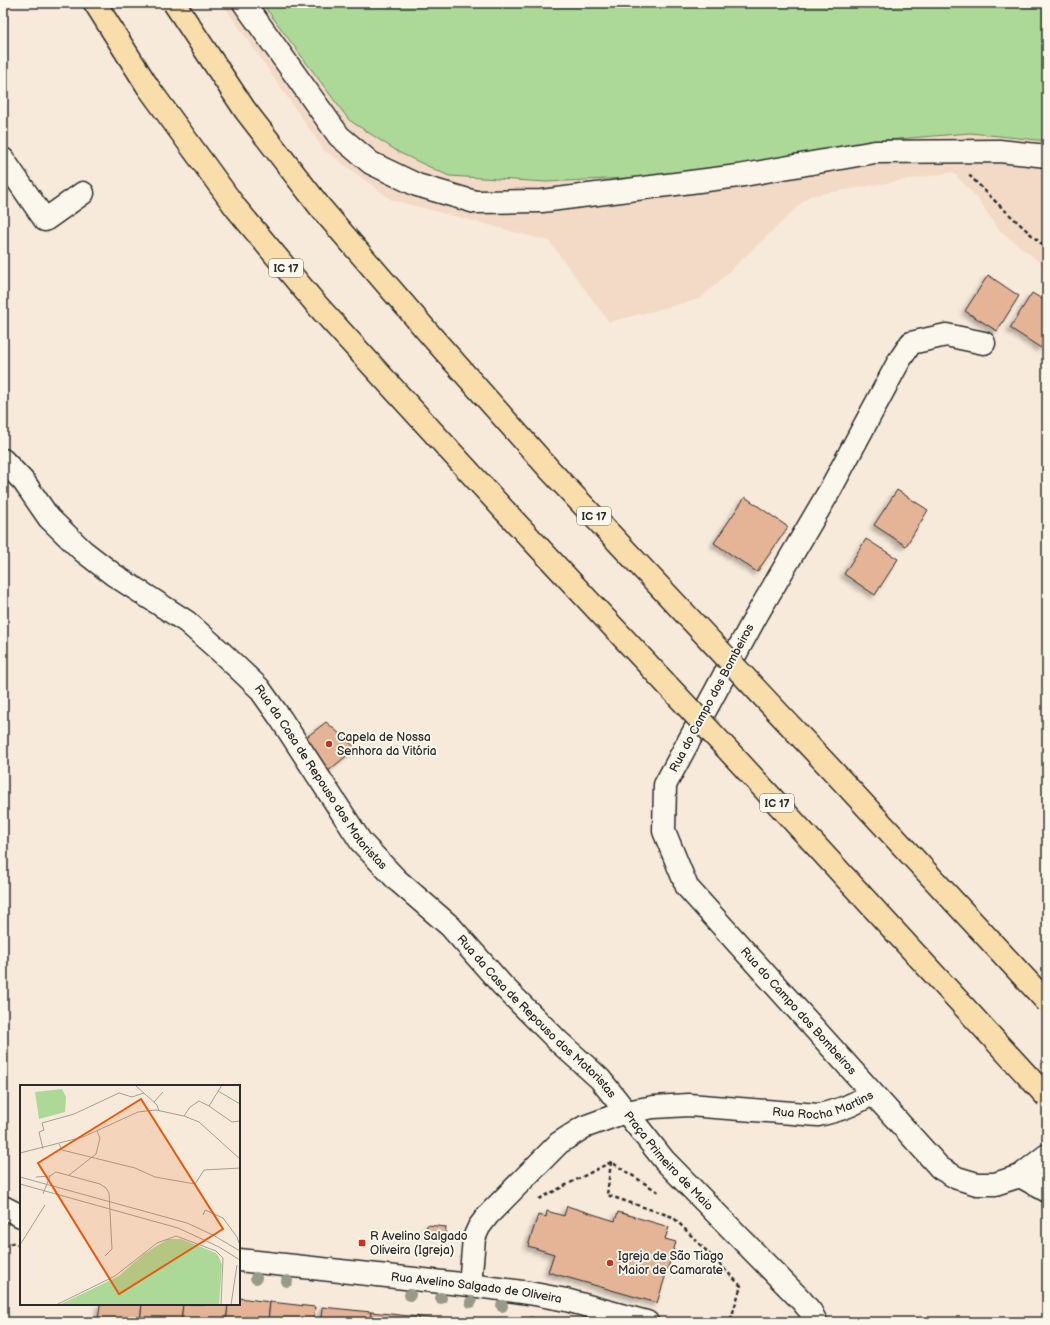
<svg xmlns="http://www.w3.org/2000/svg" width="1050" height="1325" font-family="'Balsamiq Sans',sans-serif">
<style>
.built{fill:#f2dac6}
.green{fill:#acd997;stroke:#6c8261}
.building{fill:#e5b496;stroke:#2b2b2b;filter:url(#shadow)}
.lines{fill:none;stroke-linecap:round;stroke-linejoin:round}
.minor-casing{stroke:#2b2b2b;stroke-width:25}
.highway-casing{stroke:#2b2b2b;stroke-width:25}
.path{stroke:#2b2b2b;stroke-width:2.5;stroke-dasharray:4 3;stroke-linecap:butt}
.minor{stroke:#fbf7ec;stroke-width:22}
.highway{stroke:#f9deab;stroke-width:22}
.highway-bridge-casing{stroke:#2b2b2b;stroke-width:25;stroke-linecap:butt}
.highway-bridge{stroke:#f9deab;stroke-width:22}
.tree{fill:#989989}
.poi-dot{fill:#c8321e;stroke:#fbf7ec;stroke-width:1.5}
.labels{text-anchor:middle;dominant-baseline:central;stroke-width:4;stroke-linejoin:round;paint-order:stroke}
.shield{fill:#fbf7ec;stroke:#696865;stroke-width:1}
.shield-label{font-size:11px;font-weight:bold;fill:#2b2b2b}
.street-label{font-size:12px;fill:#2b2b2b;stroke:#fbf7ec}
.poi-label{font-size:12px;fill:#2b2b2b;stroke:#fbf7ec;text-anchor:start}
.inset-road{fill:none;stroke:#a59e95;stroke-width:1}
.view{fill:#e8590c;fill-opacity:0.15;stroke:#e8590c;stroke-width:2}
.inset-edge{fill:none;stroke:#2b2b2b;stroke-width:2}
</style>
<defs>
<filter id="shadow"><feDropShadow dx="-3.5" dy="3.5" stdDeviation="2" flood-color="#0004"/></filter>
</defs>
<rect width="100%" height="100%" fill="#f7eadb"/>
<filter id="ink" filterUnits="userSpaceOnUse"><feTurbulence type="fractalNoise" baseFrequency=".025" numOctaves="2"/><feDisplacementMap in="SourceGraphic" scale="8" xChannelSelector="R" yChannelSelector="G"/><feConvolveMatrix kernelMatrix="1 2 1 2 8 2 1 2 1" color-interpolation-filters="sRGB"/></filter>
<g filter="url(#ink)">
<path class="built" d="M222 3H1047V268L999 230 978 199 953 172 809 196 700 299 609 322 549 241 392 200 324 150Z"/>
<path class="green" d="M262 3H1047V141L970 133 886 140 686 175 546 182 449 176 400 153 349 120Z"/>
<g class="building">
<path d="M988 275 1019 296 997 331 965 311Z"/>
<path d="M1032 293 1047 302V339L1041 348 1010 328Z"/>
<path d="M897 490 928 510 906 546 874 525Z"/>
<path d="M745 497 788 527 757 572 714 543Z"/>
<path d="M866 539 898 559 875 595 844 574Z"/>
<path d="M326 722 356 748 327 772 304 739Z"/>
<path d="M567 1206 615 1221 618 1212 669 1227 665 1239 676 1242 657 1303 548 1272 554 1254 528 1246 538 1215 546 1217 547 1211 564 1216Z"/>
<path d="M427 1225 446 1227 445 1235 426 1233Z"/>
<path d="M239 1298 270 1302 268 1322H226L228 1304H239Z"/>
<path d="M270 1302 315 1307 313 1322H268Z"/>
<path d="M100 1304H142L140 1322H98Z"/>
<path d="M142 1304H183L181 1322H140Z"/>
<path d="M183 1304H228L226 1322H181Z"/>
<path d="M322 1307 371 1312 370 1322H321Z"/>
<path d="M371 1312 419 1317 418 1322H370Z"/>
<path d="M419 1317 460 1322H418Z"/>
<path d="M530 1317 549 1322H529Z"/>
</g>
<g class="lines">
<g class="minor-casing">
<g id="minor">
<path d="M244 3 339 136 371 163 417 185 475 202 542 201 738 176 875 152 999 151 1047 156"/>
<path d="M3 159 45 220 83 193"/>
<path id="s1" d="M984 343 946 335 911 343 899 361 830 490 755 618 665 785 664 831 687 887 940 1168 957 1178 977 1184H995L1020 1176 1047 1155"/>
<path id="s2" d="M3 460 24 482 49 518 83 551 114 575 187 622 221 652 259 688 281 719 361 842 397 880 450 926 502 985 559 1042 600 1079 664 1160 801 1300 811 1312 816 1322"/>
<path d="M1020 1176 1047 1191"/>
<path d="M3 1207 21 1216"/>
<path id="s3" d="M239 1260 470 1285 529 1293 566 1300 647 1322"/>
<path id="s4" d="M470 1285 474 1238 479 1227 488 1215 559 1143 584 1127 625 1112 654 1107 689 1105 818 1115C842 1110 852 1105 872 1094"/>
</g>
</g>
<g class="highway-casing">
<path id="highway" d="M95 3 148 87 236 208 316 304 505 511"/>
</g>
<g class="path">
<path d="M969 175 999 205 1047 249"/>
<path d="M611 1162 607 1195 673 1217 741 1286 730 1322"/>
<path d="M539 1199 611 1162 660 1193"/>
<path d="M3 1246 13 1243 21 1246"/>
</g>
<use href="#minor" class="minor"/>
<use href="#highway" class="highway"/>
<g class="highway-bridge-casing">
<g id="highway-bridge">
<path d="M174 3 245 110 320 207 433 338 550 470 833 771 1047 1002"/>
<path d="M505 511 740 763 1047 1097"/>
</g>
</g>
<use href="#highway-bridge" class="highway-bridge"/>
</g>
<g class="tree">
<circle cx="256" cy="1278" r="6"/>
<circle cx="287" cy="1281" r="6"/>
<circle cx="410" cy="1295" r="6"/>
<circle cx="441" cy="1298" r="6"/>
<circle cx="471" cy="1302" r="6"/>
<circle cx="502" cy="1306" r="6"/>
</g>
</g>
<g class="poi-dot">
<circle cx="329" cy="744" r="4"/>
<rect x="358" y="1239" width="8" height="8" rx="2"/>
<circle cx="610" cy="1263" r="4"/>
</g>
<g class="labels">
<g class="shield">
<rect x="269" y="259" width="34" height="18" rx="3"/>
<rect x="577" y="507" width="34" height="18" rx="3"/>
<rect x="760" y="794" width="34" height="18" rx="3"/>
</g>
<g class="shield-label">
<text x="286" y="268">IC 17</text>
<text x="594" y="516">IC 17</text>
<text x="777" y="803">IC 17</text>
</g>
<g class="street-label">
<text transform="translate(712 698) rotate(-62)">Rua do Campo dos Bombeiros</text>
<text stroke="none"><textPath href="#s2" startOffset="454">Rua da Casa de Repouso dos Motoristas</textPath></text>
<text stroke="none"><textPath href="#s1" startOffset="854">Rua do Campo dos Bombeiros</textPath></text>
<text stroke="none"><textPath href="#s2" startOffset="778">Rua da Casa de Repouso dos Motoristas</textPath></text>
<text stroke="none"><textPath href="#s4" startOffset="449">Rua Rocha Martins</textPath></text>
<text stroke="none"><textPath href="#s2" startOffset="974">Praça Primeiro de Maio</textPath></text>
<text stroke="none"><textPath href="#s3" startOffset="239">Rua Avelino Salgado de Oliveira</textPath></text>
</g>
<g class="poi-label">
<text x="337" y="737">Capela de Nossa<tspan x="337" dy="14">Senhora da Vitória</tspan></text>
<text x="370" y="1236">R Avelino Salgado<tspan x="370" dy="14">Oliveira (Igreja)</tspan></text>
<text x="618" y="1256">Igreja de São Tiago<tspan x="618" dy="14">Maior de Camarate</tspan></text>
</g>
</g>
<g transform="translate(20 1085)">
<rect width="220" height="220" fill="#f7eadb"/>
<path d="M42 4 46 12 45 27 19 34 15 7ZM148 154H161L196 168 199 172 202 180 199 220H39L99 191 124 169Z" fill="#acd997"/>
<path class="inset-road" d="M115 0 137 20 139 26M198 6 220 19M134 17 143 7M189 21 212 37 220 36M164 31 170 22 179 16 189 21 202 0M39 59 42 65 115 83 135 92 175 99 184 85 220 83M23 64 19 47 24 45 22 38 54 29 99 8 112 12 124 8M0 68 63 52 118 27 136 25 164 31 179 37 220 74M49 90 76 69 80 53 77 46M0 92 167 138 193 150 220 166M16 92 30 91M0 99 158 143 199 162 220 175M23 109 30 91 36 87 80 99 86 103 89 108 92 164 85 171M183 130 185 125 203 133 217 152 219 158M0 160 25 120M36 220 95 191 137 158 156 151 196 166 203 173 201 220M211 220 217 180"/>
<path class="view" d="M121 14 203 144 99 209 18 78Z"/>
<rect width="220" height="220" class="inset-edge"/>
</g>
<rect width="1050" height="1325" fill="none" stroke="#fbf7ec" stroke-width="16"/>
<rect x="8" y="8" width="1034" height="1309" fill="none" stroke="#2b2b2b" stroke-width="1.5" filter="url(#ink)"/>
</svg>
